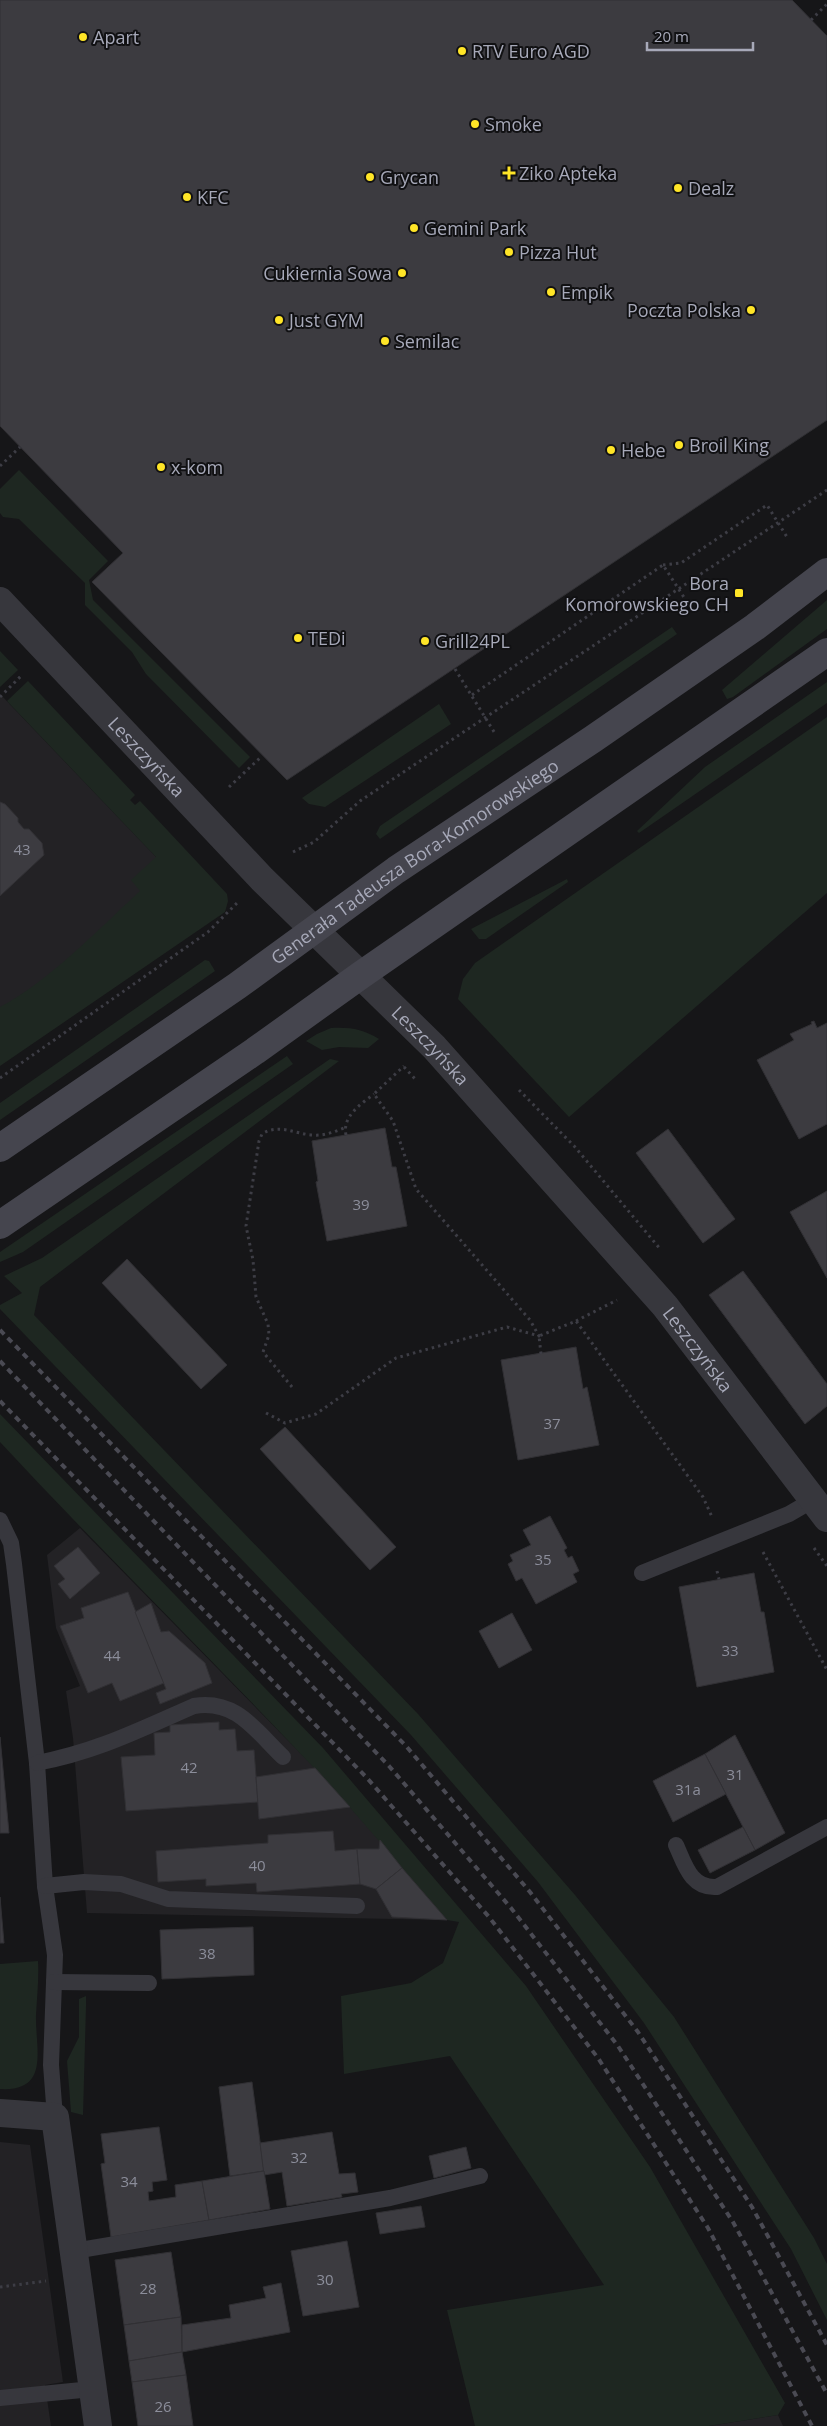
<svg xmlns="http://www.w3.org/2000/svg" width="827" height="2426" font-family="'Open Sans',sans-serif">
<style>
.built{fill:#232225}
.green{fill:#1e2721}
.building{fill:#3c3b40;stroke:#313034}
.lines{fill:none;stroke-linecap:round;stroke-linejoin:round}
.path{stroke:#3d3d45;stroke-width:3;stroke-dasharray:2.5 4;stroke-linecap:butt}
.lane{stroke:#37373d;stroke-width:16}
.street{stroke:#37373d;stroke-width:28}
.secondary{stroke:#45454e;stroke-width:28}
.rail{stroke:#4a4a53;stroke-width:4;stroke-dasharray:6 5;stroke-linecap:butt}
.poi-dot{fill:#ffe527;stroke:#111113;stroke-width:2}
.labels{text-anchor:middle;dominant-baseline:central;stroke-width:4;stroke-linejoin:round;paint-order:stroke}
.number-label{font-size:15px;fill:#8c8e9b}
.poi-label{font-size:18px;fill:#a7a9b9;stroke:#111113;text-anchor:start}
.street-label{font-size:18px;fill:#a7a9b9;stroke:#111113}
</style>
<rect width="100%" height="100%" fill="#161618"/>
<g class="built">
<path d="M0 694 156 857 162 879 0 1018Z"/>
<path d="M80 1528 315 1768 380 1840 447 1920 87 1913 73 1738 66 1691 80 1686 56 1628 47 1555Z"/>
<path d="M0 2142 30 2145 63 2382 45 2385 51 2426H0Z"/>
<path d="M778 2415 783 2426H709Z"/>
</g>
<g class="green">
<path d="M19 470 108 561 89 580 93 600 250 757 239 768 146 674 132 652 85 605V583L19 519 3 517 0 513V489Z"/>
<path d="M827 600V629L733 697 727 699 722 690Z"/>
<path d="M672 627 677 634 380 839 376 834 380 826Z"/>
<path d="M0 651 18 670 0 687Z"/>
<path d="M28 681 135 795 130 800 135 805 140 801 227 894 228 901 225 912 0 1066V1007C48 982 100 928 140 891L131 880 156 857 7 701Z"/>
<path d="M827 682V703L639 833 637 831 705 767Z"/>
<path d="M439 704 451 724 325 807 309 804 302 798Z"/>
<path d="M827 717V893L569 1117 458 999 463 979 475 963Z"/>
<path d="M567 879 568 882 486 939H479L471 929Z"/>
<path d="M205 960 209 961 215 971 0 1120V1103Z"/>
<path d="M331 1028C350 1027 363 1029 379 1039L368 1048 339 1047 322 1050 306 1041 317 1034Z"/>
<path d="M287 1056 293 1064 23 1252 0 1262V1252Z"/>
<path d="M330 1059 339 1061 40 1287 34 1315 418 1714 575 1895 674 2017 814 2238 827 2264V2320L791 2249 644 2023 538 1882 411 1735 0 1309V1305L22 1293 4 1276 42 1258Z"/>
<path d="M0 1414 323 1748 526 1986 650 2167 785 2403 778 2415 709 2426H475L447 2310 604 2285 450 2056 344 2074 341 1996 411 1983 443 1963 459 1922 447 1920C403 1870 361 1818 315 1769 212 1659 103 1553 0 1442Z"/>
<path d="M38 1961C39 1979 37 1997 36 2015 35 2048 51 2092 0 2089V1964Z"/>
<path d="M86 1996V2006L83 2115 71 2112 67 2061 79 2037V1999Z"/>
</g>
<g class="building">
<path d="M0 0H792L827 36V420L287 780 92 582 123 553 0 426Z"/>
<path d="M0 802 5 804 18 818V822L24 829H29L42 843 44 855 0 896Z"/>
<path d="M814 1021 817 1028 827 1023V1124L799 1139 757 1060 794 1040 790 1034 812 1024 811 1022Z"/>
<path d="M385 1128 392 1167H396L407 1226 327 1241 316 1182 318 1181 312 1141Z"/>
<path d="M668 1129 735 1219 703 1243 636 1153Z"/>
<path d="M827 1191V1278L790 1212Z"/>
<path d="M127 1259 227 1365 201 1389 102 1283Z"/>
<path d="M743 1271 827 1384V1406L805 1424 709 1295Z"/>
<path d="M576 1347 583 1389 587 1387 599 1445 518 1460 501 1360Z"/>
<path d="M285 1427 396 1547 370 1570 260 1449Z"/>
<path d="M550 1516 567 1548 564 1550 568 1558 572 1556 579 1571 573 1574 577 1582 536 1604 522 1578 516 1581 508 1564 513 1561 510 1555 531 1545 523 1530Z"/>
<path d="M78 1547 100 1573 70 1599 58 1584 65 1579 54 1566Z"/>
<path d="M754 1573 761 1612H764L774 1672 697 1687 679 1587Z"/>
<path d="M128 1592 164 1683 120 1701 112 1683 88 1693 60 1626 84 1618 81 1608Z"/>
<path d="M151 1603 161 1632 169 1631 205 1663 212 1683 160 1704 156 1693 166 1689 135 1612Z"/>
<path d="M512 1613 532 1650 499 1668 479 1631Z"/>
<path d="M219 1722V1730L235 1729 237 1751 254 1750 258 1802 126 1811 121 1757 155 1755 154 1733 170 1732V1725Z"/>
<path d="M735 1735 785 1833 755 1850 705 1754Z"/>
<path d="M0 1737 9 1833H0Z"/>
<path d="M705 1754 726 1794 673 1822 653 1781Z"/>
<path d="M315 1768 350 1807 259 1819 256 1777Z"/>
<path d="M743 1827 755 1850 710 1873 698 1850Z"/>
<path d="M333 1831 335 1851 357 1849 360 1884 257 1892 256 1883 206 1886V1879L158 1882 156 1851 268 1843V1835Z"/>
<path d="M380 1840 402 1868 376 1889 360 1884 357 1849H379Z"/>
<path d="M402 1868 447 1920 392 1917 376 1889Z"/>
<path d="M0 1897 4 1943H0Z"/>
<path d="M253 1927 254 1975 162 1979 160 1930Z"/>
<path d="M252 2082 264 2171 230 2176 219 2087Z"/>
<path d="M159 2127 167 2180 152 2182 153 2191 148 2192 149 2201 176 2197 175 2185 202 2181 209 2220 111 2237 101 2164 105 2163 101 2134Z"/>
<path d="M332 2132 339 2174 355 2173 358 2192 341 2194 342 2197 287 2206 282 2172 264 2175 260 2143Z"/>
<path d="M466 2147 471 2168 434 2178 429 2156Z"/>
<path d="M264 2171 270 2209 209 2220 202 2181Z"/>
<path d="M421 2206 425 2227 380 2234 376 2213Z"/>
<path d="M347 2241 359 2307 303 2316 291 2251Z"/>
<path d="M171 2252 181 2317 124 2325 115 2260Z"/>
<path d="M281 2283 290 2332 182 2352V2325L231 2318 229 2305 266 2298 263 2287Z"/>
<path d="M181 2317 182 2352 129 2361 124 2325Z"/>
<path d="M182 2352 186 2375 132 2382 129 2361Z"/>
<path d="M186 2375 193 2426H138L132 2382Z"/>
</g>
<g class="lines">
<g class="path">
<path d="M811 20 827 4"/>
<path d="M0 466 20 447"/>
<path d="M663 565 681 563 767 505 787 537"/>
<path d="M455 669 496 735"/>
<path d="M472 695 663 565 689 605"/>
<path d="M0 697 23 674"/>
<path d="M229 787 262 756"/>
<path d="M293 852 314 842 360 801 827 490"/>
<path d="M404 1067 417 1081"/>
<path d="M0 1078 208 932 239 901"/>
<path d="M519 1090 575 1147 661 1250"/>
<path d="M346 1135C342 1116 361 1104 374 1094"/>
<path d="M576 1321 617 1300"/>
<path d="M541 1354 539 1336 576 1321 703 1497 712 1517"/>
<path d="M292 1387 263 1352 269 1335 268 1324 256 1297 253 1260 246 1226 259 1141 262 1134C279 1123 294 1134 313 1135 324 1136 334 1132 344 1128"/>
<path d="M266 1413 285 1423 316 1414 396 1358 507 1327 539 1336 530 1320 416 1189 393 1121 374 1094 404 1066"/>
<path d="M814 1548 827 1566"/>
<path d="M763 1552 827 1670"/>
<path d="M717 1571 719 1579"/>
<path d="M0 2287 46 2281"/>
</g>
<g class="lane">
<path d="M0 1520 11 1543 14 1564 37 1763 45 1886 55 1955 51 2065 55 2117"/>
<path d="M642 1573 789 1514 813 1500"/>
<path d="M37 1763C96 1752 139 1730 194 1706 236 1699 255 1730 283 1757"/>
<path d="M676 1845C685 1865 691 1889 717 1887L827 1827"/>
<path d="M45 1886 84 1882 121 1884 168 1899 357 1906"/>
<path d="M54 1982 149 1983"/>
<path d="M74 2251 390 2198 480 2176"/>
<path d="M0 2398 92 2389"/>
</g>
<g class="street">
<path id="s1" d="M0 601 262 879 434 1047 665 1306 827 1518"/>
<path d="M0 2113 55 2117 98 2426"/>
</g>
<g class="secondary">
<path id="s2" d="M0 1148 237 986 396 870 593 739 755 627 827 572"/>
<path d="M0 1225 255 1051 361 975 827 652"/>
</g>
<g class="rail">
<path d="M0 1330 406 1746 530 1892 638 2032 752 2207 827 2345"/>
<path d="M0 1361 389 1766 511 1908 618 2046 733 2222 827 2394"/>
<path d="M0 1401 367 1778 489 1917 598 2058 708 2228 812 2426"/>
</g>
</g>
<g class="poi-dot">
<circle cx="83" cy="37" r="5"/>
<circle cx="462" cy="51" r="5"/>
<circle cx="475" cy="124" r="5"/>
<path d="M506.5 165.5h5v5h5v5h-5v5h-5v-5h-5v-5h5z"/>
<circle cx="370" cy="177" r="5"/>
<circle cx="678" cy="188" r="5"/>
<circle cx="187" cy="197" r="5"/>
<circle cx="414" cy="228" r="5"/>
<circle cx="509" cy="252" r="5"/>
<circle cx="402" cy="273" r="5"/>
<circle cx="551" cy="292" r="5"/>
<circle cx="751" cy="310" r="5"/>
<circle cx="279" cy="320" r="5"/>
<circle cx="385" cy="341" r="5"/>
<circle cx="679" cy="445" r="5"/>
<circle cx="611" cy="450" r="5"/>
<circle cx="161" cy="467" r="5"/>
<rect x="734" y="588" width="10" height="10" rx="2.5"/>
<circle cx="298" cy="638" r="5"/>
<circle cx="425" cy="641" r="5"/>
</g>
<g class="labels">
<g class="number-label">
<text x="22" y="849">43</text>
<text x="361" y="1204">39</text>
<text x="552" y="1423">37</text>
<text x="543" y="1559">35</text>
<text x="730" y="1650">33</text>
<text x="112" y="1655">44</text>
<text x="189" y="1767">42</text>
<text x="735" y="1774">31</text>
<text x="688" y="1789">31a</text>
<text x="257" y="1865">40</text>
<text x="207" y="1953">38</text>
<text x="299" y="2157">32</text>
<text x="129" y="2181">34</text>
<text x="325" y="2279">30</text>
<text x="148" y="2288">28</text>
<text x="163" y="2406">26</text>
</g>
<g class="poi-label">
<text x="93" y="37">Apart</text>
<text x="472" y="51">RTV Euro AGD</text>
<text x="485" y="124">Smoke</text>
<text x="519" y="173">Ziko Apteka</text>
<text x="380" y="177">Grycan</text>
<text x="688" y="188">Dealz</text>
<text x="197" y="197">KFC</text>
<text x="424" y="228">Gemini Park</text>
<text x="519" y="252">Pizza Hut</text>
<text x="392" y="273" text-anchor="end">Cukiernia Sowa</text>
<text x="561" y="292">Empik</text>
<text x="741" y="310" text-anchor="end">Poczta Polska</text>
<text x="289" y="320">Just GYM</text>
<text x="395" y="341">Semilac</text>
<text x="689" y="445">Broil King</text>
<text x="621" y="450">Hebe</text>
<text x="171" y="467">x-kom</text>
<text x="729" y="583" text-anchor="end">Bora<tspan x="729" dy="21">Komorowskiego CH</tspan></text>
<text x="308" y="638">TEDi</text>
<text x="435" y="641">Grill24PL</text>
</g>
<g class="street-label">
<text stroke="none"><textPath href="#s1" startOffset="214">Leszczyńska</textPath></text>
<text stroke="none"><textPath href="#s2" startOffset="504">Generała Tadeusza Bora-Komorowskiego</textPath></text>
<text stroke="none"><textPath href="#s1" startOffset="619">Leszczyńska</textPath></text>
<text stroke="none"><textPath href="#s1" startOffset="1024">Leszczyńska</textPath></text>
</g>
</g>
<path d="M647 42v8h106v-8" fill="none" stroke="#a7a9b9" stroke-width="2.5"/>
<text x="654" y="42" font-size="15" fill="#a7a9b9" stroke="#111113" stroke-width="4" paint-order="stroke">20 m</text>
</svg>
